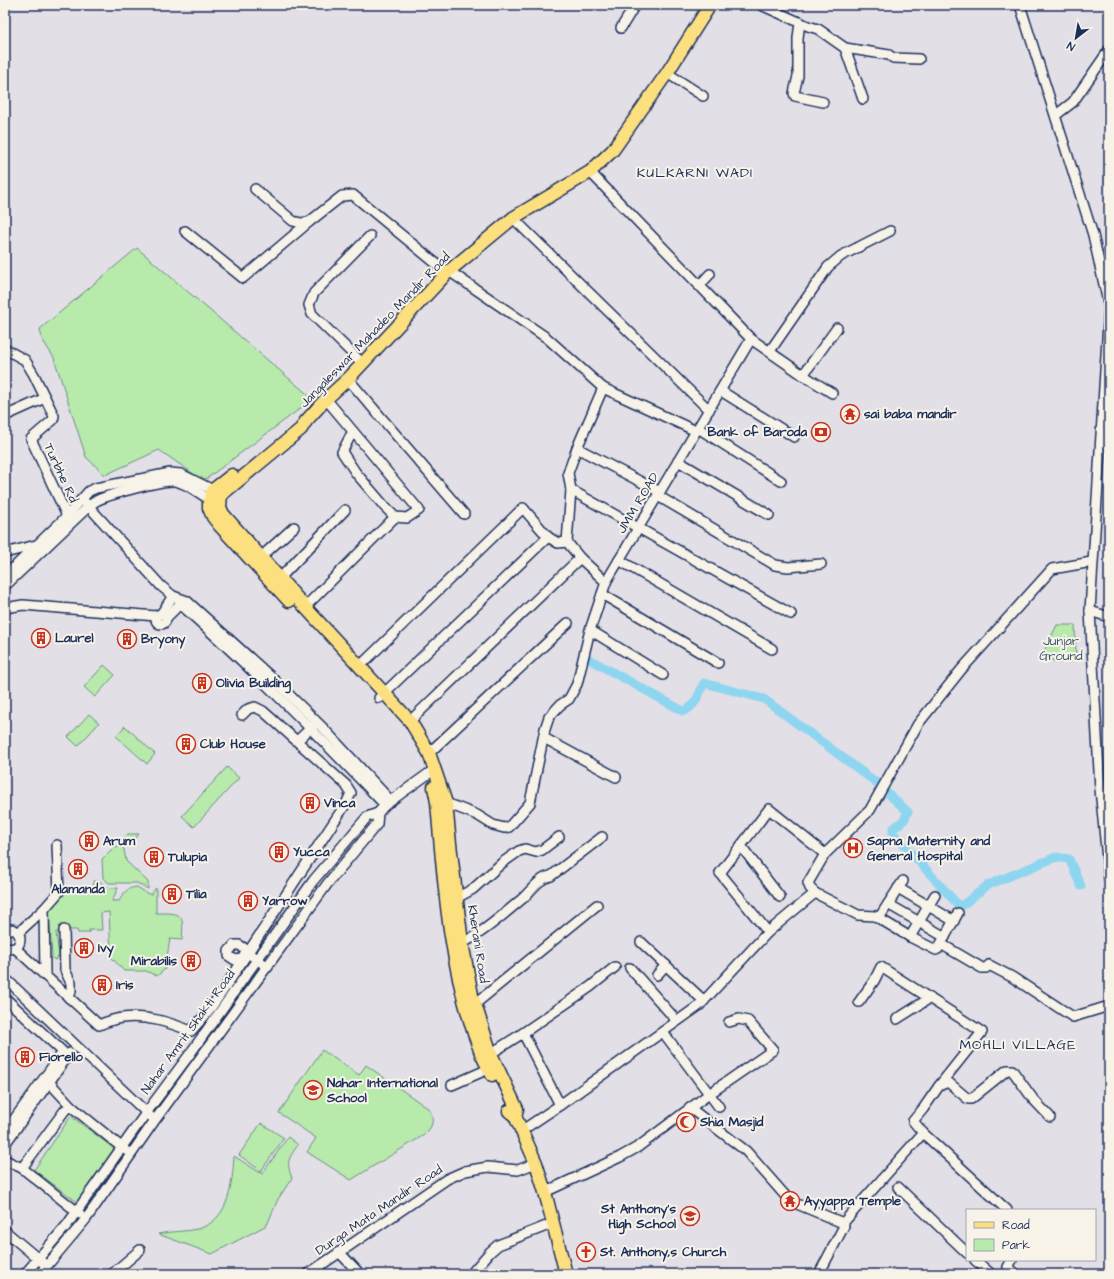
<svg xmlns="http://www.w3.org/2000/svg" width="1114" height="1279" font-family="'Architects Daughter',sans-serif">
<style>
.green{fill:#b7eaab;stroke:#698c84}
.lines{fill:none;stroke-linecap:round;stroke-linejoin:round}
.canal{stroke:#8ed6f0;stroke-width:9}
.minor-casing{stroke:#1b2f5e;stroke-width:12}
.major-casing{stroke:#1b2f5e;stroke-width:15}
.minor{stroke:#f7f3e8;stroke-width:9}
.major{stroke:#fce080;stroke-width:12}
.labels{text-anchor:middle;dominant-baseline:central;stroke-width:4;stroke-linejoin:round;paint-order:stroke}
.street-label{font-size:13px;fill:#1b2f5e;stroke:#f7f3e8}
.poi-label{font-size:13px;font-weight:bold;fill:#1b2f5e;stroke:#f7f3e8;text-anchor:start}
.park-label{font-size:13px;fill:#3a546d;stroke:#f7f3e8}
.neighbourhood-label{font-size:14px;letter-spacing:1px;fill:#1b2f5e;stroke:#f7f3e8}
</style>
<rect width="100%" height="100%" fill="#e3dfe6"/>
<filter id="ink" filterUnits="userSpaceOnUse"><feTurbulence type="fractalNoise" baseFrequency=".025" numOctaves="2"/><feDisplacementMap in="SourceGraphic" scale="8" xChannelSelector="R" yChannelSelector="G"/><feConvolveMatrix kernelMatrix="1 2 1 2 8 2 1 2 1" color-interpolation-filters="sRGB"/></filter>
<g filter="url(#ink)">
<g class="green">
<path d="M137 248 313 399 206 479 198 477 159 450 105 475 86 457 54 358 42 339 40 329Z"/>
<path d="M1057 625H1075L1076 661 1057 663 1047 657 1045 649Z"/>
<path d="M104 665 115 675 95 697 84 687Z"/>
<path d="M89 714 99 723 78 746 68 737Z"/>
<path d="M125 726 155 754 147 764 116 736Z"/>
<path d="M227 767 239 778 194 827 182 816Z"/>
<path d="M128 834H139L127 847 120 841Z"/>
<path d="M120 846 124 849 126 861 148 882V889L137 883H109L103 878 102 859 114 847Z"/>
<path d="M93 881H100C105 888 110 888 118 888L112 901H119C124 893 126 888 137 887L148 894H151L156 888V913C183 913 184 913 182 940L170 939 165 969 157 976 146 971H124L111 957 109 912 101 913 102 930H89V933H78L77 930H68V932H56L59 956 55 960 52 958 49 909 64 892 94 891Z"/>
<path d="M322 1050 359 1075 366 1065 429 1109C435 1119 433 1127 424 1135L351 1180 307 1152 316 1138 279 1113Z"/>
<path d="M71 1116 116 1150 80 1204 34 1170Z"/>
<path d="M261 1123 284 1138 261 1171 239 1155Z"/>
<path d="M288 1137 298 1145C288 1159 286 1162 292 1178L278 1199 267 1225 212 1254 158 1234C171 1231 184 1232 197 1229 230 1221 232 1184 234 1156L262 1174Z"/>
</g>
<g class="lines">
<path class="canal" d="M587 658 683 711C695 709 699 693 704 683L764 699 877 783 908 812 904 820 893 829V833L960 907 988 885 1056 857 1069 859 1081 886"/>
<g class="minor-casing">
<g id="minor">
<path d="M761 5 808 26 818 29 845 48 889 55 893 58 919 59"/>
<path d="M1020 5 1093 235 1109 307 1090 611 1100 789 1109 879"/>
<path d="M800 22 798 38V76L794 93 795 96 823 102"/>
<path d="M621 28 635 5"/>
<path d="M845 48 863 99"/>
<path d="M667 73 703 96"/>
<path d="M1056 115 1073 102 1109 50"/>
<path d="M255 189 293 221 301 223 309 222 342 196 353 195 444 270 449 271 547 338 603 388 696 431"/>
<path d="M513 218 709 410"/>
<path d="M185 231 243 278 309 222"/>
<path d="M699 286 710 274"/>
<path d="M751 339 803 375 832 393"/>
<path d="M5 349 25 360 34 375 54 416 53 420 31 439 67 516"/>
<path d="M770 351 828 267 841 256 890 231"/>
<path d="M362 363 312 314 309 305 314 293 370 236"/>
<path d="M803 375 837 328"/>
<path d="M348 379 464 514"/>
<path d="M603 388 577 448 568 473 571 490 567 542 580 558 606 582"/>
<path d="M721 391 794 437"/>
<path d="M326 399 419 510 407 518 395 517 385 507 356 473 342 452 353 431"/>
<path d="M5 416 45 398"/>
<path d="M698 428 781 481"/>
<path d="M577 448 660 492"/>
<path d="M678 461 769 515"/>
<path d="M571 490 791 614"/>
<path d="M658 496 775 565 788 567 821 564"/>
<path d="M82 499 161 586 173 596 187 601 271 677 323 728 391 801"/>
<path d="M5 553 36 545"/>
<path d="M261 557 294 527"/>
<path d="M619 560 772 649"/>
<path d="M5 576 67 516 89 491 96 488 170 473 181 474 219 493"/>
<path d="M280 578 345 510"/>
<path d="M5 586 88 507C92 504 95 501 98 500 111 494 161 480 174 481 186 482 204 496 214 503"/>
<path d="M602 594 718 663"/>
<path d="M179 599 180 604C252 668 319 736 385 805"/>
<path d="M305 607 395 517"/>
<path d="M5 608 23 605 156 616"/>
<path d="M1090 611 1109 617"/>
<circle cx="161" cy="619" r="5"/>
<path d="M161 614 173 596"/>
<path d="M166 618 180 604"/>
<path d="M590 630 663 675"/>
<path d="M360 666 523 508 548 537"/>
<path d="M379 698 548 537 558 543 567 542"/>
<path d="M410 721 580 558"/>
<path d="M544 738 616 777"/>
<path d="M297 741 315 724"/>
<path d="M429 753 568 623"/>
<path d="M440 802 446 803 477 815 493 825 504 828 509 827 530 803 545 729 549 717 560 705 569 699 577 684 590 630 606 582 751 339 590 172"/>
<path d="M741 846 780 897"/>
<path d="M898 888 954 921"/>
<path d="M815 893 858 915 875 916 910 937 936 950 938 949 958 913"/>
<path d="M453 900 473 889 502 863 519 851 525 849 536 852 542 850 559 837"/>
<path d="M888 904 945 937"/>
<path d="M44 909 45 975"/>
<path d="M879 918 903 881"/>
<path d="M5 930C25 923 25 956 5 947"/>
<path d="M64 930 65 970 71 983V991L69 998"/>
<path d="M768 932 720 873 769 809 825 854"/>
<path d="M18 933 44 909 59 892 57 845"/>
<path d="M910 937 935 895"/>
<path d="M641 942 704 1001"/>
<path d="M941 944 982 968H986L989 965 1012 977 1073 1017 1109 1006"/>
<path d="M458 945C478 937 505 913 522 899 531 891 539 878 551 876L602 837"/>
<path d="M15 948 99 1025C106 1022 114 1019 122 1018 147 1015 168 1022 191 1031L208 1012 224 989 347 802 351 793 346 785 263 711 255 707 248 709 242 715"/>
<path d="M245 954 242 959 235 960 229 956V951L234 945H239L244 948 245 951 268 967"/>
<path d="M630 968 677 1021"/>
<path d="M657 975 666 965"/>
<path d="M5 978 150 1116"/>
<path d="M5 998 63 1052 5 1132"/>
<path d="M859 1002 874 981 881 967 982 1032 939 1086 923 1109 913 1121 923 1133 1007 1210"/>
<path d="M475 1004 597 905"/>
<path d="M897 1019 930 998"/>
<path d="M663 1032 719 1107"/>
<path d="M523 1033 560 1105"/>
<path d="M487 1056 523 1033 590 987 615 967"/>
<path d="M49 1082 72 1107 125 1150"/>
<path d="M452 1085 493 1067"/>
<path d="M939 1086 948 1082 968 1099H971L1007 1070H1012L1033 1099 1050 1117"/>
<path d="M690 1108 746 1151 790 1201 843 1223"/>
<path d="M521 1131 560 1105 700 1005 768 932 815 893 810 888 808 883 825 854 870 810 918 724 961 670 1052 569 1092 562"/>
<path d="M5 1144 70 1053"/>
<path d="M5 1160 22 1168 80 1214"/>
<path d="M22 1168 65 1110 69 1108 72 1107"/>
<path d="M898 1187 967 1253"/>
<path d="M545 1192 620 1157 638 1147 709 1094 773 1050 748 1021 739 1019 729 1022"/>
<path d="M5 1231 42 1262"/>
<path d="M339 1252 360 1274"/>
<path d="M975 1260 991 1274"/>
<path d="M1012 1260 1008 1267 1016 1274"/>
<path d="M25 1274 67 1225 146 1113 187 1058 313 881 367 817 378 813 385 805 435 769"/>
<path d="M40 1274 86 1219 155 1120 328 883 377 824 378 813"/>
<path d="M112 1274 140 1250"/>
<path d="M308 1274 447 1179 465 1171 488 1167 518 1170 536 1163"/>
<path d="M471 1274 490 1252 498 1245 554 1223"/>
<path d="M819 1274 844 1226 843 1223 923 1133"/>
</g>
</g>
<g class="major-casing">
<g id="major">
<path d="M232 475 213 490 209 503V508L213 517 220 526 289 601"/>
<path d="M434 787 437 802C444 887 450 973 481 1053 484 1060 488 1067 492 1075"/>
<path d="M509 1111 515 1116 536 1163 545 1192 566 1274"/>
<path d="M515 1116 517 1109 491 1054 472 995 462 943 450 844 446 803 429 753 410 721 305 607 223 514 220 507 221 495 301 429 306 421 326 399 348 379 449 271 513 218 590 172 613 150 667 73 710 5"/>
</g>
</g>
<use href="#minor" class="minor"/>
<use href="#major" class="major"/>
</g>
</g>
<defs>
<g id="temple-ring" transform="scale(1)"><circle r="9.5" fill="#f7f3e8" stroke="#c8321e" stroke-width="1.5"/><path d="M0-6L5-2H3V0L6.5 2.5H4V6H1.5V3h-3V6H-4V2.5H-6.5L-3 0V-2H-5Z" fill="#c8321e"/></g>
<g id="bank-ring" transform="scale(1)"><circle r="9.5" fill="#f7f3e8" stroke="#c8321e" stroke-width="1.5"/><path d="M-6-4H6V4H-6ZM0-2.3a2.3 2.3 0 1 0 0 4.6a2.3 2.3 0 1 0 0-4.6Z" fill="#c8321e"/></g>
<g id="building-ring" transform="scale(1)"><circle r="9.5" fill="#f7f3e8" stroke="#c8321e" stroke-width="1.5"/><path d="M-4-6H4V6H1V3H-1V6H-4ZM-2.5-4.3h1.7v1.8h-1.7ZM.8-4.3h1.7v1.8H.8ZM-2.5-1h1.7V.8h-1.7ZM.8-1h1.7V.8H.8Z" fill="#c8321e"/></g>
<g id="hospital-ring" transform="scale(1)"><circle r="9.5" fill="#f7f3e8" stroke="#c8321e" stroke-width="1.5"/><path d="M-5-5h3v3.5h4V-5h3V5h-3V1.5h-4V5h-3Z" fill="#c8321e"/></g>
<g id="school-ring" transform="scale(1)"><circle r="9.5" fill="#f7f3e8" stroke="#c8321e" stroke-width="1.5"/><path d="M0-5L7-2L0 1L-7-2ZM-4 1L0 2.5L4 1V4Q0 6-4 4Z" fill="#c8321e"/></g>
<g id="mosque-ring" transform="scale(1)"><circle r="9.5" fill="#f7f3e8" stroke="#c8321e" stroke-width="1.5"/><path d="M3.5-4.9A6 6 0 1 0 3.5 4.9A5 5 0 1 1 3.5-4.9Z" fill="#c8321e"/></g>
<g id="church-ring" transform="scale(1)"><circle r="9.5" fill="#f7f3e8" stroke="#c8321e" stroke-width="1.5"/><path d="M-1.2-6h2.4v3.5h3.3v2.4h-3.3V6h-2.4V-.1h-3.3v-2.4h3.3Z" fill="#c8321e"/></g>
</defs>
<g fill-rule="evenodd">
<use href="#temple-ring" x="850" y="414"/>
<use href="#bank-ring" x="821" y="432"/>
<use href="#building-ring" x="41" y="638"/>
<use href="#building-ring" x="127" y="639"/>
<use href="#building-ring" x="202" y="683"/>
<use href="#building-ring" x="186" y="744"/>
<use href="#building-ring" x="310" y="803"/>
<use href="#building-ring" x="89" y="841"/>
<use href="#hospital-ring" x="853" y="848"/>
<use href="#building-ring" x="279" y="852"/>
<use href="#building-ring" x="154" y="857"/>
<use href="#building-ring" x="78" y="869"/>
<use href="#building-ring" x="172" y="894"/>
<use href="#building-ring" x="248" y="901"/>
<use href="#building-ring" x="84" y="948"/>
<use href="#building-ring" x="191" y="961"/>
<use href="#building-ring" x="102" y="985"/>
<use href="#building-ring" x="25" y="1057"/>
<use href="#school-ring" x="313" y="1090"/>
<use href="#mosque-ring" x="686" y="1122"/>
<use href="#temple-ring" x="790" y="1201"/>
<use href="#school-ring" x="690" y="1216"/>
<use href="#church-ring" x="586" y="1252"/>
</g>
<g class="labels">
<g class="street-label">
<text transform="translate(375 330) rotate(-46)">Jangaleswar Mahadeo Mandir Road</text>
<text transform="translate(61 473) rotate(65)">Turbhe Rd</text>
<text transform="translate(638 503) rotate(-59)">JMM ROAD</text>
<text transform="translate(478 944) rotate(81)">Kherani Road</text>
<text transform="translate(188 1032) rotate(-54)">Nahar Amrit Shakti Road</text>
<text transform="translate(379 1210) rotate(-34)">Durga Mata Mandir Road</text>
</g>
<g class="poi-label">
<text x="864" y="414">sai baba mandir</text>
<text x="807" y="432" text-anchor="end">Bank of Baroda</text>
<text x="55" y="638">Laurel</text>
<text x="141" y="639">Bryony</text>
<text x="216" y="683">Olivia Building</text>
<text x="200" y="744">Club House</text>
<text x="324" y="803">Vinca</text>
<text x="103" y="841">Arum</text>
<text x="867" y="841">Sapna Maternity and<tspan x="867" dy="15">General Hospital</tspan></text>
<text x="293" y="852">Yucca</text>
<text x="168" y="857">Tulupia</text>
<text x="78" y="889" text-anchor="middle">Alamanda</text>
<text x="186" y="894">Tilia</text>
<text x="262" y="901">Yarrow</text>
<text x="98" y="948">Ivy</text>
<text x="177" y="961" text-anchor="end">Mirabilis</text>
<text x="116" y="985">Iris</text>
<text x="39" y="1057">Fiorello</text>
<text x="327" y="1083">Nahar International<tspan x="327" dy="15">School</tspan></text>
<text x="700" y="1122">Shia Masjid</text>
<text x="804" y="1201">Ayyappa Temple</text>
<text x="676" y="1209" text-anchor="end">St Anthony's<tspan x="676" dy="15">High School</tspan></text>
<text x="600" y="1252">St. Anthony,s Church</text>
</g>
<g class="park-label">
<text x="1061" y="641">Junjar<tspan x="1061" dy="15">Ground</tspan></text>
</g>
<g class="neighbourhood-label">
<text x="695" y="173">KULKARNI WADI</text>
<text x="1018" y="1045">MOHLI VILLAGE</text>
</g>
</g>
<rect width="1114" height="1279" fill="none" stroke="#f7f3e8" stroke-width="20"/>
<rect x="10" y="10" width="1094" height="1259" fill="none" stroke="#1b2f5e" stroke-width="1.5" filter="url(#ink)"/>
<rect x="966" y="1209" width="130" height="52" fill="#f7f3e8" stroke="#9fa5b1"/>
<rect x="974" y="1222" width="20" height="6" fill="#fce080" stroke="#9fa5b1"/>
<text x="1002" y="1229" font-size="12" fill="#1b2f5e">Road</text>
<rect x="974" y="1239" width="20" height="12" fill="#b7eaab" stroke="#9fa5b1"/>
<text x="1002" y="1249" font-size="12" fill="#1b2f5e">Park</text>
<g transform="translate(1076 38) rotate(211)" stroke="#f7f3e8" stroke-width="3" paint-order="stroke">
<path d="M0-3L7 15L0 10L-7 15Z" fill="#1b2f5e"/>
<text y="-6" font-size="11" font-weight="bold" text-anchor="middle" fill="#1b2f5e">N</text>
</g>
</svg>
